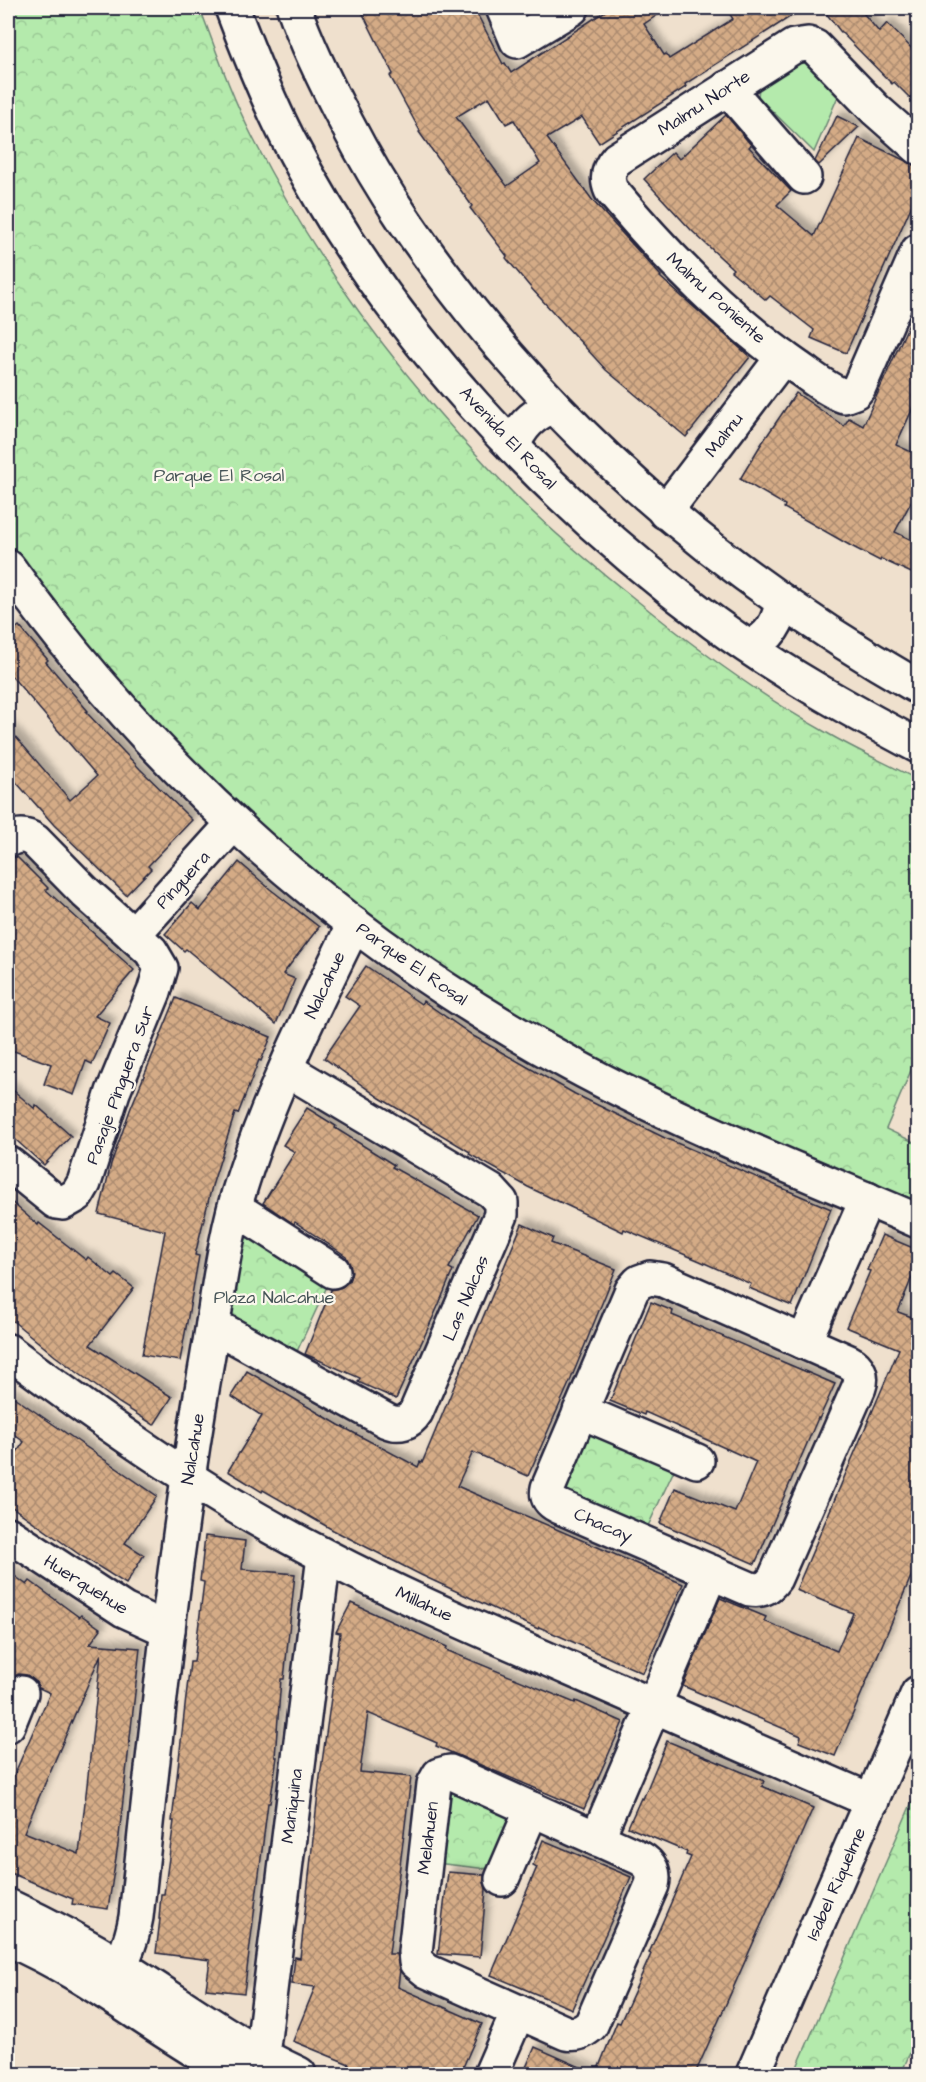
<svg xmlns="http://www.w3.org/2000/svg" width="926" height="2082" font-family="'Architects Daughter',sans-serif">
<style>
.grass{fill:#b4eaac;stroke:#6b8674;stroke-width:1.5}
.park{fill:url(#park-crowns);stroke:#6b8674;stroke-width:1.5}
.building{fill:url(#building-cross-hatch);stroke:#22223b;stroke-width:1.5;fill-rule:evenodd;filter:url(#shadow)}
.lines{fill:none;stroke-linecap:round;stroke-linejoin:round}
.minor-casing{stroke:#22223b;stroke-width:38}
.minor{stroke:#fbf7ec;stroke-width:33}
.labels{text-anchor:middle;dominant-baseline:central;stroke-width:4.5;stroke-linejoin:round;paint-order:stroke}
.street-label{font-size:18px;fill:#22223b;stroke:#fbf7ec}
.park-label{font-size:18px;fill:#465457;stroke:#fbf7ec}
</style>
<defs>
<pattern id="park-crowns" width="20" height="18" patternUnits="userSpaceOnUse" patternTransform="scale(1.5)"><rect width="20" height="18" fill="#b4eaac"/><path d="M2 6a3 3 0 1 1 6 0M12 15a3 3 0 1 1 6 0" fill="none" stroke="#9ac895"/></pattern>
<pattern id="building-cross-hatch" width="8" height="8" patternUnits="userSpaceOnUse" patternTransform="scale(1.5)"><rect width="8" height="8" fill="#d4ab86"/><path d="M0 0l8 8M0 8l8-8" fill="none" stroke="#ac8b6f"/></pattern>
<filter id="shadow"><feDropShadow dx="5.5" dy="-5.5" stdDeviation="3" flood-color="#0004"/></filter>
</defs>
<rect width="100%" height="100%" fill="#efe0cd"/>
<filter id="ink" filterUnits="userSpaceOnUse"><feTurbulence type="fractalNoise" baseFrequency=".0167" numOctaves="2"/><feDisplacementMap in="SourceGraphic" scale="12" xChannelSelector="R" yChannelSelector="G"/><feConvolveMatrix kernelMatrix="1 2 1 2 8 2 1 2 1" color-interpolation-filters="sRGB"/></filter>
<g filter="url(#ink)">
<path class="grass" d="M802 60H813L839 94 814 152 758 97 759 86Z"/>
<g class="park">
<path d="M8 8H200C216 51 232 97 253 138 321 272 414 394 520 500 556 535 596 568 635 599 695 648 759 695 827 733 856 750 888 764 918 780V1054L886 1129 918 1144V1205L644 1083 550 1035 442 968 371 919 281 843 207 777 96 656 9 546 8 544Z"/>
<path d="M247 1233 330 1280 293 1360 230 1321 242 1237Z"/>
<path d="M584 1430 676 1466 648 1526 573 1495 563 1488Z"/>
<path d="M447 1787 520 1814 496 1870 436 1863Z"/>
<path d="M918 1788V2034L901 2074H794Z"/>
</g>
<g class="building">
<path d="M360 8H474L503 64 505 63 511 73 610 8H668L644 24 664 55 666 54 669 59 733 19 726 8H804L685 84 686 87 599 143 582 117 547 138 593 201 661 276 660 277 750 357 686 437 606 370 531 288 506 258 507 256 470 208 472 206 419 132 420 131 390 76 393 74ZM489 97 506 124 514 120 540 163 507 186 456 117Z"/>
<path d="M822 8H859L879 32 887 23 918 55V106L894 82 892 84 840 31Z"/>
<path d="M726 115 751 145 749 147 791 191 777 205 814 236 859 138 918 167V194L911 207 846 353 811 338 814 330 770 296 766 300 731 271 733 269 692 231 644 179 673 152 679 159Z"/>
<path d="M837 116 859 127 819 165 815 161Z"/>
<path d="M918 304V397L896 445 918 455V489L895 532 918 543V576L881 559 880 561 851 546 784 508 785 505 740 479 760 446 796 393 844 426 849 418 863 426Z"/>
<path d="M19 626 48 660 46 662 88 711 86 712 140 769 192 820 148 866 151 869 126 895 54 825 8 773V728L70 800 97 776 8 672V635Z"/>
<path d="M17 857 48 888 46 890 134 970 95 1016 110 1023 92 1064 86 1061 74 1095 44 1084 51 1064 8 1049V859Z"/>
<path d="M239 862 270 889 319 927 283 974 295 979 276 1024 186 949 184 951 165 934 192 903 200 910Z"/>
<path d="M366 966 421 1004 423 1001 475 1037 575 1094 665 1138 831 1209 792 1306 749 1288 751 1284 700 1261 624 1229 623 1232 528 1187 469 1154 470 1152 380 1098 324 1058 360 1006 345 996Z"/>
<path d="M176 998 271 1037 261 1061 259 1060 238 1114 235 1113 212 1186 195 1255 199 1256 180 1361 142 1355 165 1231 99 1214 111 1164 130 1110Z"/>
<path d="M8 1086 35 1109 36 1105 71 1136 44 1165 8 1133Z"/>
<path d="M307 1108 336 1126 335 1128 394 1165 392 1167 478 1215 449 1268 453 1270 439 1304 396 1399 358 1382 360 1378 305 1354 331 1290 342 1287 349 1281 352 1271 346 1256 295 1222 294 1224 263 1203 295 1152 283 1145Z"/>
<path d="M8 1199 38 1225 39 1223 86 1260 88 1257 113 1277 116 1274 134 1288 90 1345 172 1397 154 1425 119 1403 55 1356 8 1317Z"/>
<path d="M522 1224 553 1238 551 1243 616 1269 571 1379 528 1476 473 1452 457 1486 683 1584 643 1673 539 1627 538 1629 421 1575 333 1530 263 1490 262 1492 228 1471 262 1416 231 1396 247 1371 339 1425 418 1467 420 1462 422 1463Z"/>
<path d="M882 1235 918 1250V1262L898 1312 912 1317 918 1303V1560L835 1756 799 1742 801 1736 683 1686 720 1598 766 1617 764 1621 837 1651 853 1613 796 1590 899 1349 846 1327 870 1271 867 1270Z"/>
<path d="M651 1302 673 1311 672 1315 835 1384 819 1419 818 1418 755 1564 660 1523 675 1488 735 1512 756 1462 645 1412 644 1415 610 1401Z"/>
<path d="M8 1393 157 1496 125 1543 144 1555 126 1584 80 1555 8 1504V1465L24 1442 8 1430Z"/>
<path d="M205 1536 245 1541 242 1569 295 1574 284 1679H281L275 1757H277L270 1803H268L244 1993 206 1989 210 1960 156 1953 160 1919H159L161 1894H164L174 1821H172L190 1662H194L204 1582 200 1581Z"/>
<path d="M8 1571 27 1585 30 1581 79 1617 81 1615 101 1629 90 1644 140 1648 118 1845 108 1909 72 1904 73 1899 8 1872V1789L50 1693 39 1688 35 1681 27 1675 19 1674 11 1677 8 1676ZM101 1654 87 1785 79 1854 24 1832Z"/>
<path d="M351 1603 447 1647 446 1650 575 1703 576 1701 623 1722 584 1809 436 1746 437 1743 368 1713 360 1772 411 1777 389 1954H396L400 1969 398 1987 482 2024 460 2074H367L348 2067 349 2064 293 2041 315 1987 292 1984 295 1957 300 1958 319 1784 340 1633 336 1632Z"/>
<path d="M667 1741 764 1781 762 1786 813 1808 695 2074H523L535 2047 596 2074 617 2022 620 2023 651 1954 649 1953 691 1857 686 1855 687 1852 628 1827 641 1798 643 1799Z"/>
<path d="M543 1840 631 1877 572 2009 491 1975 537 1867 533 1865Z"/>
<path d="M448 1872 484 1875V1882L486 1889 480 1957 438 1954Z"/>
</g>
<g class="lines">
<g class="minor-casing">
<g id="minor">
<path d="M232 8C249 53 267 98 289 141 386 329 545 498 714 623 778 670 848 709 918 746"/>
<path d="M294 8C308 48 327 86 347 124 383 194 423 250 472 312 597 468 746 589 918 687"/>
<path d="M503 8 517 41 572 8"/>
<path d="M727 88 804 177"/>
<path d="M918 147 876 110 815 47 808 44 794 46 617 159C608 169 606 178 611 190 666 256 726 318 797 367 812 377 827 390 844 396L855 392 859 387 918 251"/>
<path d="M513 447C520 426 533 414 554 406"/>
<path d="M665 512 783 357"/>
<path d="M8 567C156 773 345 942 569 1063 681 1124 801 1171 918 1221"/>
<path d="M750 647C770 637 779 623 782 601"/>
<path d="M8 840C18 835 25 834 35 841L86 893 151 951 161 968 154 992 113 1092 84 1183 77 1195 63 1203 56 1202 8 1163"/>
<path d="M133 935 233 824"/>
<path d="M235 1208 333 1271"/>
<path d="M650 1278 663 1280 849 1362C859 1367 863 1376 859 1387L775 1578C768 1588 762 1591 750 1589L558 1506C550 1502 546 1497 548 1488L632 1290 639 1282Z"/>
<path d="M213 1325 387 1421C399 1426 409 1423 416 1412L501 1215V1202L491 1191 286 1069"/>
<path d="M804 1342 867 1199"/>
<path d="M8 1351C108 1426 213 1499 325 1556 405 1598 488 1633 570 1669 671 1713 771 1758 872 1801"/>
<path d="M580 1411 697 1461"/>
<path d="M8 1534 124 1610 168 1630"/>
<path d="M8 1725 21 1693"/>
<path d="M450 1772 640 1858C651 1864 655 1873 652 1885L591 2025C583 2032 577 2035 566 2033L427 1971 416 1962 415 1952 434 1784 439 1775Z"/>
<path d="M597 1839 711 1572"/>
<path d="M502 1879 532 1809"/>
<path d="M8 1906C47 1924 85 1944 122 1967 180 2003 236 2045 299 2074"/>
<path d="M8 1939C90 1974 157 2032 235 2074"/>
<path d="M105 1992C120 1968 131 1946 136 1917 156 1733 174 1548 206 1366 217 1304 223 1239 243 1179 271 1091 314 1007 354 924"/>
<path d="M262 2055 324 1556"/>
<path d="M491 2074 518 2012"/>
<path d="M753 2074 918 1693"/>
</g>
</g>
<use href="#minor" class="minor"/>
</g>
</g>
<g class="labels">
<g class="street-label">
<text transform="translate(704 103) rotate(-33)">Malmu Norte</text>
<text transform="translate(716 298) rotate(42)">Malmu Poniente</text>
<text transform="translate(724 435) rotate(-53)">Malmu</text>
<text transform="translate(508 438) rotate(47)">Avenida El Rosal</text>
<text transform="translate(183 880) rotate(-48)">Pinguera</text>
<text transform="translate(412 964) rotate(35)">Parque El Rosal</text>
<text transform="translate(325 985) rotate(-65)">Nalcahue</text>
<text transform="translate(120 1085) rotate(-70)">Pasaje Pinguera Sur</text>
<text transform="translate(466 1298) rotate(-67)">Las Nalcas</text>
<text transform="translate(193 1449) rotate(-81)">Nalcahue</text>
<text transform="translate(603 1525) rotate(23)">Chacay</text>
<text transform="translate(86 1585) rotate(32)">Huerquehue</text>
<text transform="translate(424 1604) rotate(25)">Millahue</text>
<text transform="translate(292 1806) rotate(-83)">Maniquina</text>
<text transform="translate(428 1838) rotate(-83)">Melahuen</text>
<text transform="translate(836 1884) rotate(-66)">Isabel Riquelme</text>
</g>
<g class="park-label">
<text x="219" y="475">Parque El Rosal</text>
<text x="274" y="1297">Plaza Nalcahue</text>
</g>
</g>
<rect width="926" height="2082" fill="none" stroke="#fbf7ec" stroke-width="30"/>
<rect x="15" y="15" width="896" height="2052" fill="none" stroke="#22223b" stroke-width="2" filter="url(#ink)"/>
</svg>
